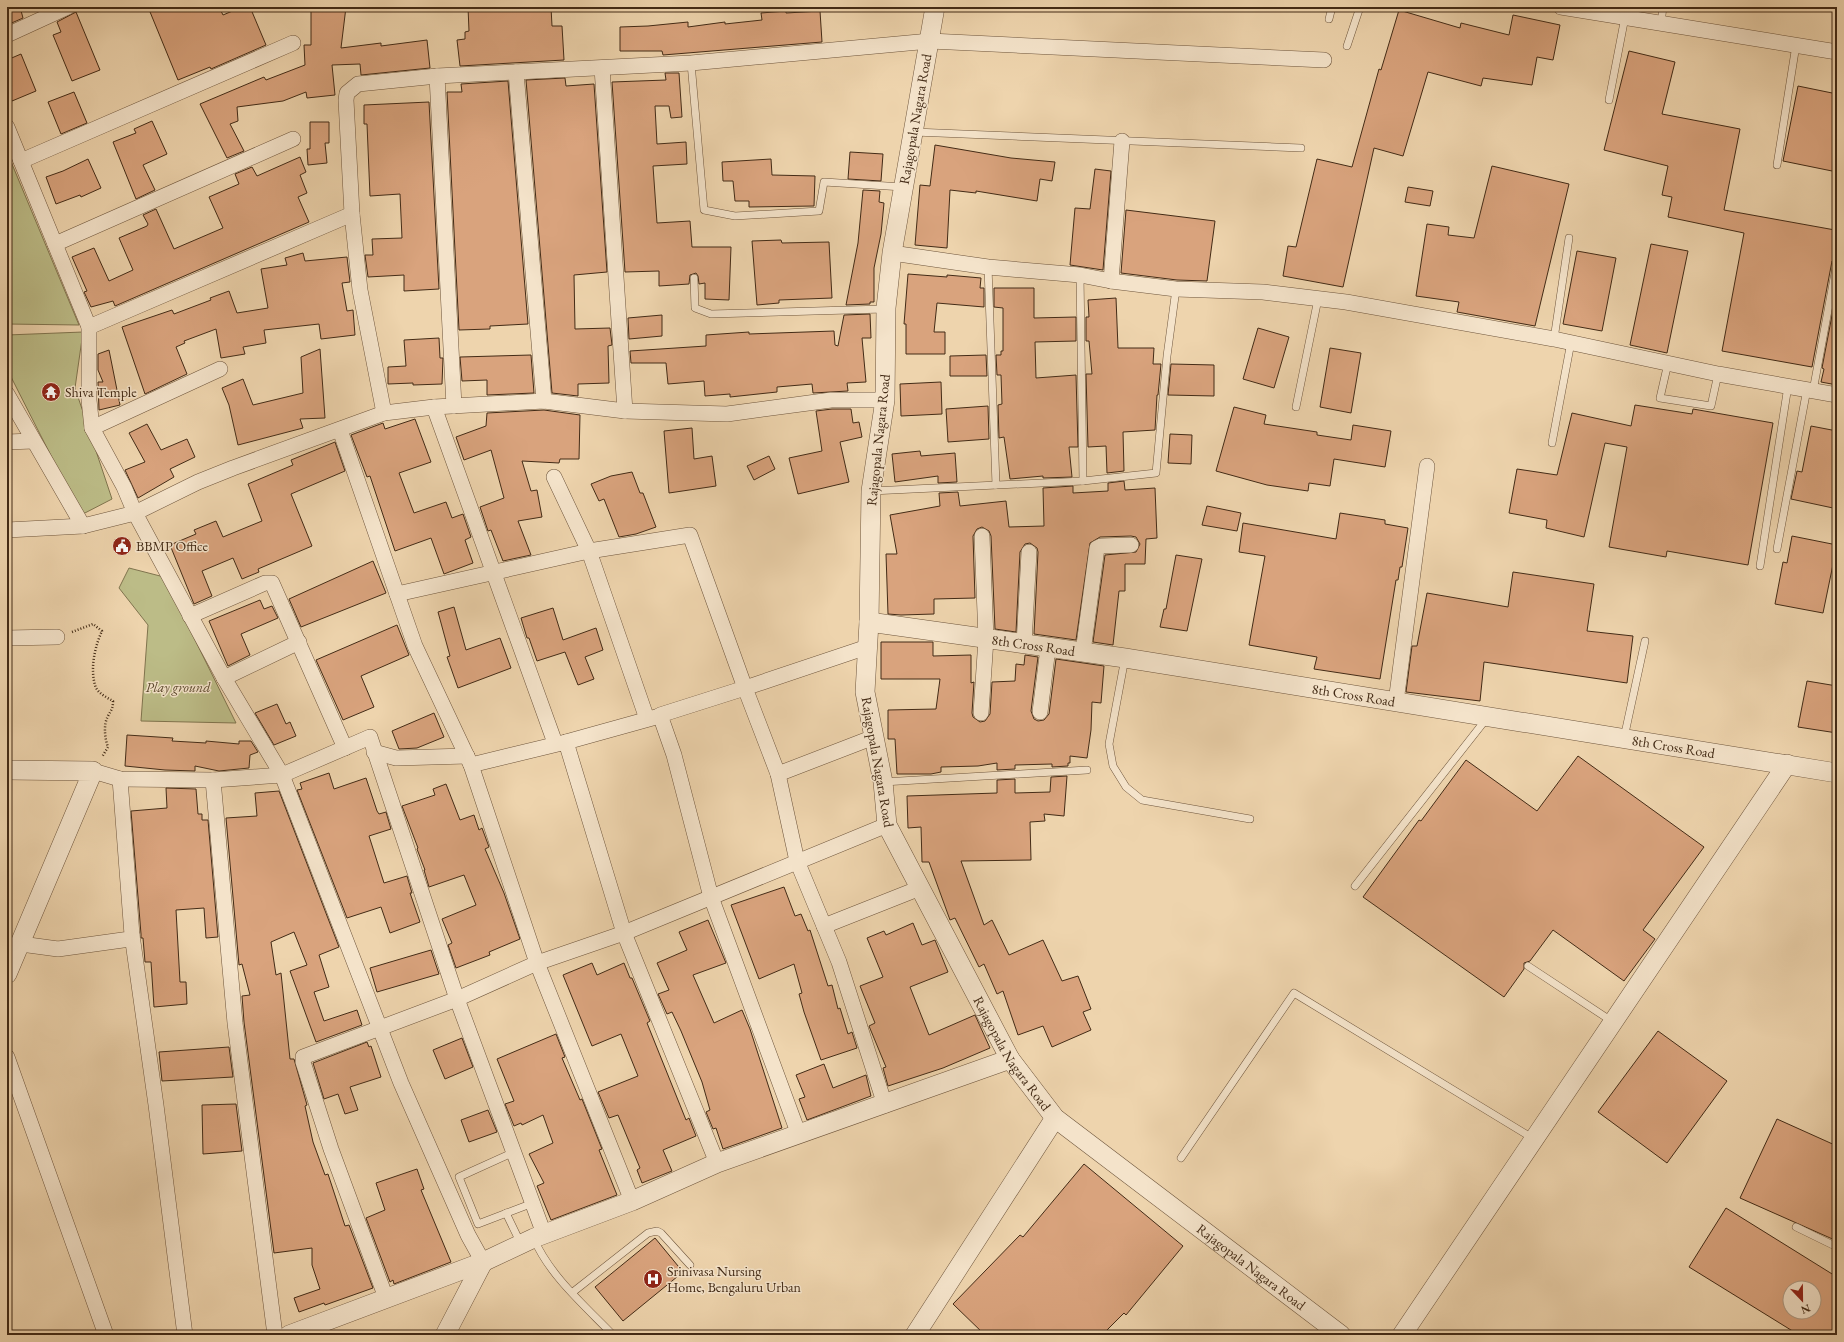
<svg xmlns="http://www.w3.org/2000/svg" width="1844" height="1342" font-family="'EB Garamond',serif">
<style>
.green{fill:#bcbc87;stroke:#80744e}
.building{fill:#d9a37d;stroke:#432b16;fill-rule:evenodd}
.lines{fill:none;stroke-linecap:round;stroke-linejoin:round}
.service-casing{stroke:#6e553c;stroke-width:8}
.minor-casing{stroke:#6e553c;stroke-width:16}
.tertiary-casing{stroke:#6e553c;stroke-width:20}
.path{stroke:#432b16;stroke-width:2.5;stroke-dasharray:1 2;stroke-linecap:butt}
.service{stroke:#f4e3ca;stroke-width:7}
.minor{stroke:#f4e3ca;stroke-width:15}
.tertiary{stroke:#f4e3ca;stroke-width:19}
.labels{text-anchor:middle;dominant-baseline:central;stroke-width:3;stroke-linejoin:round;paint-order:stroke}
.street-label{font-size:14px;fill:#432b16;stroke:#f4e3ca}
.poi-label{font-size:14px;fill:#432b16;stroke:#f4e3ca;text-anchor:start}
.park-label{font-size:14px;font-style:italic;fill:#5b482d;stroke:#f4e3ca}
</style>
<rect width="100%" height="100%" fill="#eed4ad"/>
<filter id="stains"><feTurbulence type="fractalNoise" baseFrequency=".005" numOctaves="4"/><feColorMatrix values="0 0 0 0 .2 0 0 0 0 .09 0 0 0 0 .02 0 0 0 .5 -.17"/></filter>
<radialGradient id="worn" r=".72"><stop offset=".6" stop-color="#630" stop-opacity="0"/><stop offset="1" stop-color="#630" stop-opacity=".3"/></radialGradient>
<g class="green">
<path d="M7 152 79 325 7 324Z"/>
<path d="M83 332 75 388 112 499 81 515 7 369V335Z"/>
<path d="M129 568 164 577 236 723 141 721 148 625 119 588Z"/>
</g>
<g class="building">
<path d="M7 7H20L23 18 7 25Z"/>
<path d="M148 7H219L223 15 242 7H250L266 45 211 69 210 67 178 80Z"/>
<path d="M311 7H346L341 48 381 43V46L427 40 430 68 361 75 360 64 332 65 335 95 307 98 306 92 283 101 237 107 238 121 230 124 244 151 227 158 200 104 264 77 266 80 305 65 304 45H311Z"/>
<path d="M468 7H551L552 26H562L564 60 460 66 457 40 465 39V32L469 31Z"/>
<path d="M1399 10 1460 28 1461 23 1509 35 1513 15 1560 25 1553 60 1537 57 1532 85 1483 78 1481 86 1428 72 1403 156 1374 148 1343 287 1283 276 1288 246 1296 247 1317 159 1352 167 1379 69 1381 70Z"/>
<path d="M786 11V13L820 11 822 42 663 55 662 51H620V27L648 26 688 22V27L725 22V24L762 20 761 13Z"/>
<path d="M76 12 100 70 72 81 53 35 61 32 57 22Z"/>
<path d="M1629 51 1675 62 1662 114 1740 129 1724 210 1835 230 1833 240 1837 241V257L1832 261 1812 367 1722 351 1744 233 1668 217 1672 197 1662 195 1668 166 1604 150Z"/>
<path d="M21 54 36 91 12 101 7 89V60Z"/>
<path d="M665 73H679L682 117 671 118 669 106H655L657 144 686 142 687 164 653 166 657 223 690 221 692 247H731L729 300 705 299V283L699 284 698 276 696 273 690 275 689 284 659 286V271L625 272 612 82 666 80Z"/>
<path d="M565 78 566 86 594 84 607 272 574 275 575 329 610 328 612 345 608 346 609 383 578 384V396L552 393 526 80Z"/>
<path d="M508 81 528 324 490 326V329L459 330 447 92H462L461 84Z"/>
<path d="M1798 86 1837 94V172L1783 161Z"/>
<path d="M74 92 87 123 61 134 48 102Z"/>
<path d="M429 102 439 289 404 291V275L368 277 365 255H373L372 239 402 238 400 194 370 196 367 124H364V105Z"/>
<path d="M152 121 167 154 143 165 155 190 136 199 113 142 136 133 134 129Z"/>
<path d="M310 122H329V143H325L327 163 308 165 307 149H310Z"/>
<path d="M935 145 1011 158 1055 162 1052 181 1040 179 1037 201 976 191V193L950 190 947 248 915 245 920 185 930 186Z"/>
<path d="M850 152 883 154 881 181 848 179Z"/>
<path d="M300 157 306 172 300 175 307 193 298 197 309 222 115 306 113 301 91 307 84 292 87 291 72 257 94 248 109 281 133 270 119 238 147 226 148 224 143 215 156 209 174 249 223 228 209 197 239 184 235 174 252 167 257 176Z"/>
<path d="M88 159 101 188 81 197 80 195 56 204 46 177 63 171Z"/>
<path d="M771 159 772 175 815 176 814 206 749 207V201H735L733 181H723L722 162Z"/>
<path d="M1492 166 1569 184 1535 326 1457 312 1459 302 1416 296 1427 224 1449 227 1448 235 1474 238Z"/>
<path d="M1095 169 1111 171 1103 270 1070 265 1075 208 1090 209Z"/>
<path d="M1408 187 1433 191 1430 206 1405 202Z"/>
<path d="M863 190 880 191 879 202 884 203 881 234 874 268V302H870V304L846 305 858 243Z"/>
<path d="M1126 210 1215 221 1207 281 1177 280 1121 273Z"/>
<path d="M781 240 782 243 829 242 832 298 779 300V303L757 305 752 241Z"/>
<path d="M1651 244 1688 251 1667 353 1630 345Z"/>
<path d="M1577 251 1616 258 1602 331 1563 324Z"/>
<path d="M303 253 305 261 347 257 350 282 342 283 347 311 353 310 355 335 321 339 319 324 264 330 266 343 243 347 245 354 221 358 216 329 184 341 185 343 176 347 187 374 145 394 122 327 172 310 174 314 211 300 210 298 229 291 237 313 268 308 261 269 287 265 285 258Z"/>
<path d="M908 274 947 277V275L981 278 980 288H984V307L937 303 934 332H945V354H906V324H904Z"/>
<path d="M994 288H1034V318L1076 317V341L1035 342 1036 378 1076 375 1078 447H1069L1072 477 1043 478V476L1010 479 1004 437 999 438 998 405 1002 404 1001 375H997L996 355H1001V351H1003V308L994 307Z"/>
<path d="M1837 289V385L1821 382 1824 369 1822 368Z"/>
<path d="M1116 298 1118 348H1154L1153 364H1161L1158 395H1157L1155 430 1123 432 1124 471 1107 473 1106 446 1088 447 1086 374H1092L1089 341H1086V317H1089L1088 300Z"/>
<path d="M870 314 871 338H862L866 382 847 383 848 391 813 393 812 384 777 387V392L730 397V394L705 396 704 381 668 384 666 363H631L630 351 706 346V335L749 332V334L834 331 835 345 838 346 844 315Z"/>
<path d="M662 315V336L629 339 628 318Z"/>
<path d="M1258 328 1289 337 1274 388 1243 379Z"/>
<path d="M439 338 440 358H443L442 384 413 385V383L388 384V367L406 366 404 340Z"/>
<path d="M1330 348 1361 353 1351 413 1320 407Z"/>
<path d="M320 349 325 418 300 419 303 428 238 445 229 405 222 388 243 379 253 405 303 393 301 357Z"/>
<path d="M109 350 120 405 99 410 98 382H103L98 370V354Z"/>
<path d="M531 355 534 393 487 395V380L462 381 460 357Z"/>
<path d="M986 355 987 376H950V356Z"/>
<path d="M1171 364 1214 365V396L1168 395Z"/>
<path d="M941 382 942 414 901 416 900 384Z"/>
<path d="M1635 405 1692 414 1693 409 1773 423 1748 565 1667 551 1666 557 1609 547 1627 447 1605 443 1584 537 1546 528 1547 520 1509 513 1517 469 1557 475 1572 413 1631 426Z"/>
<path d="M988 406 989 439 948 442 946 409Z"/>
<path d="M1234 407 1266 415 1264 424 1317 432V435L1351 440 1353 425 1391 431 1385 467 1334 459 1330 486 1309 483 1308 491 1267 485 1216 471Z"/>
<path d="M832 409H851L853 423 859 422 862 437 840 442 849 482 798 494 789 458 822 451 816 411Z"/>
<path d="M544 410 580 415 579 459H560L559 463 522 461 531 491 537 490 542 517 518 521 531 555 503 561 491 530 488 531 480 507 504 498 491 450 464 460 456 437 486 426 487 413Z"/>
<path d="M415 419 431 462 399 473 414 513 446 502 452 518 463 514 471 537 465 540 473 563 444 574 431 538 395 551 370 476 367 477 351 435 383 423 385 429Z"/>
<path d="M147 424 161 450 187 439 195 457 170 469 174 477 138 498 125 470 145 462 129 433Z"/>
<path d="M1811 426 1837 431V491L1833 508 1791 499 1797 471 1802 472Z"/>
<path d="M692 428 694 459 712 456 716 486 669 493 664 431Z"/>
<path d="M1170 434 1192 435 1191 464 1168 463Z"/>
<path d="M335 442 345 471 291 494 312 546 258 569 259 572 242 579 233 558 202 571 212 596 194 604 170 545 196 534 194 530 216 521 223 537 262 521 248 484 293 465 291 460Z"/>
<path d="M920 451 921 456 955 453 957 482 938 483V476L895 482 892 454Z"/>
<path d="M769 456 775 469 754 480 747 466Z"/>
<path d="M632 472 640 493H643L656 527 636 534 619 537 604 499 599 501 591 484 611 476Z"/>
<path d="M1124 481 1125 490 1155 488 1157 538 1146 539 1145 564H1125V591H1119L1113 645 1093 642 1105 555 1136 552 1140 544 1136 537 1131 536 1100 537 1090 543 1076 640 1034 634 1038 552 1037 548 1030 543 1025 544 1020 552 1016 632 995 629 991 536 989 531 982 527 977 529 973 536 975 598 934 599V614L901 615 888 614 886 554H897L890 515 940 506 939 493 958 492 960 506 1006 501 1009 527 1044 526 1043 488 1073 486V493L1108 491V483Z"/>
<path d="M1207 506 1241 513 1237 531 1202 525Z"/>
<path d="M1340 513 1385 520V524L1408 528 1402 567H1400L1398 580H1396L1380 679 1314 669 1317 657 1249 645 1265 556 1239 552 1243 523 1336 539Z"/>
<path d="M1792 536 1837 545 1823 613 1775 604 1783 562 1787 563Z"/>
<path d="M1176 555 1202 559 1187 631 1160 627 1164 609H1166Z"/>
<path d="M373 561 386 593 301 627 289 599Z"/>
<path d="M1513 572 1594 584 1587 631 1633 636 1627 683 1484 662 1480 701 1406 692 1412 646H1417L1427 593 1508 607Z"/>
<path d="M260 600 264 609 272 606 278 618 241 634 250 655 228 666 209 621Z"/>
<path d="M454 607 466 650 500 638 511 668 458 688 447 657 450 656 438 612Z"/>
<path d="M553 608 563 640 596 628 603 650 585 657 594 679 578 685 565 652 537 661 529 638H527L521 618Z"/>
<path d="M397 625 409 655 361 676 374 707 343 720 316 660Z"/>
<path d="M881 642H933V656L971 655V683L974 682 972 713 973 717 980 722 985 721 990 714 992 682 1015 681 1016 664 1024 665 1025 655 1038 657 1031 711 1034 719 1038 721 1044 720 1049 714 1056 659 1104 666 1101 703 1092 702 1091 730 1087 758 1070 756V763H1068V766L1052 767V764L1015 765V769L997 770V763L978 766 941 767V772L931 774H897L895 739H888V710L936 709 940 679H881Z"/>
<path d="M1807 681 1837 686V733L1798 727Z"/>
<path d="M277 704 286 724 290 722 296 736 274 745 255 713Z"/>
<path d="M434 713 444 737 417 748 399 749 392 731Z"/>
<path d="M127 735 173 738 172 741 206 743V741L239 744V741H251L258 752 250 755 249 768 219 771 195 766V771L165 770 125 766Z"/>
<path d="M1578 756 1704 847 1643 930 1655 939 1624 981 1553 930 1530 961 1524 963V969L1504 997 1363 897 1419 820 1421 821 1466 760 1537 811Z"/>
<path d="M329 773 334 789 366 778 377 811 379 814 386 812 391 829 369 836 384 883 407 876 412 893H410L420 922 390 933 381 907 347 918 297 790 302 789 300 783Z"/>
<path d="M1067 776 1064 816 1044 814 1045 821 1030 822 1031 860 961 861 984 925 992 920 1009 955 1043 940 1062 981 1078 976 1091 1009 1083 1012 1091 1030 1052 1047 1043 1026 1018 1035 1003 991 997 994 984 964 979 967 955 918 950 920 929 862H922L921 827 908 828 907 796 997 793V780L1015 779V793L1050 792 1051 777Z"/>
<path d="M446 784 460 820 474 815 479 830 482 828 489 847 485 849 504 893 520 939 489 952 490 955 456 968 448 945 452 943 442 919 476 905 464 875 429 887 424 870H425L417 849 418 848 402 806 435 795 433 789Z"/>
<path d="M166 788 196 789 198 814H202V820H208L218 937 206 938 204 908 176 910 180 982H186L187 1004 154 1007 151 962H145L143 938H141V934L131 811 167 808Z"/>
<path d="M279 791 339 947 319 955 329 987 314 992 324 1021 357 1010 362 1025 316 1042 290 971 307 965 294 932 271 942 276 975 281 973 290 1059H294L307 1105 305 1106 313 1142 325 1175 328 1174 345 1226 349 1225 373 1288 325 1305 324 1303 299 1312 294 1298 320 1289 312 1265V1248L274 1253 244 1022 242 996 250 995 242 964 239 965 226 818 257 816 255 793Z"/>
<path d="M784 887 795 916 801 914 808 931 810 930 828 986 832 985 838 1009 840 1008 848 1034 852 1032 857 1048 821 1060 804 1012 799 994 802 993 794 964 759 979 731 905Z"/>
<path d="M708 920 726 963 693 975 714 1023 742 1010 750 1029 782 1128 723 1149 716 1128 713 1129 706 1112 710 1110 702 1082 681 1031 672 1012 667 1014 658 994 669 990 657 963 687 950 679 932Z"/>
<path d="M913 923 922 945 935 940 948 972 910 987 929 1035 975 1015 990 1048 943 1068 888 1086 883 1068 886 1067 869 1026 875 1023 860 986 883 977 867 938 884 931 886 935Z"/>
<path d="M431 950 439 974 377 992 370 968Z"/>
<path d="M592 963 597 975 624 963 630 978H632L650 1021 647 1023 686 1120 689 1118 696 1136 663 1150 672 1171 642 1183 637 1170 640 1168 618 1115 609 1118 598 1092 638 1076 621 1034 592 1046 563 975Z"/>
<path d="M1658 1031 1727 1081 1667 1163 1598 1112Z"/>
<path d="M556 1034 565 1057 562 1058 580 1100 582 1099 602 1149 599 1150 617 1195 551 1220 537 1186 544 1183 529 1154 553 1143 543 1115 522 1125 521 1123 514 1126 505 1104 514 1101 497 1059Z"/>
<path d="M462 1038 473 1067 445 1079 433 1050Z"/>
<path d="M367 1042 369 1047 371 1046 381 1077 350 1087 358 1110 345 1114 338 1094 324 1099 313 1063Z"/>
<path d="M229 1047 233 1077 162 1081 159 1052Z"/>
<path d="M824 1064 833 1088 866 1075 871 1096 807 1120 799 1099 805 1097 796 1075Z"/>
<path d="M236 1104 242 1151 203 1154 202 1105Z"/>
<path d="M488 1110 497 1132 469 1142 461 1120Z"/>
<path d="M1777 1119 1837 1146V1241L1740 1198Z"/>
<path d="M1084 1164 1183 1246 1126 1315 1124 1313 1102 1335H985L953 1304 1020 1235 1023 1237Z"/>
<path d="M417 1169 424 1189 421 1190 451 1262 394 1284 393 1280 390 1282 366 1218 385 1210 376 1183Z"/>
<path d="M1726 1208 1837 1277V1322L1829 1335H1799L1689 1267ZM1790 1288H1814V1312H1790Z"/>
<path d="M655 1238 683 1272 623 1321 595 1287Z"/>
</g>
<g class="lines">
<g class="service-casing">
<g id="service">
<path d="M1329 19 1332 7"/>
<path d="M1661 23 1663 7"/>
<path d="M1347 46 1360 7"/>
<path d="M691 63 704 210 735 216 819 211 824 182 903 187"/>
<path d="M1609 100 1625 17"/>
<path d="M914 132 1301 148"/>
<path d="M1777 165 1796 45"/>
<path d="M988 267 996 485"/>
<path d="M694 278 695 308 711 314 884 309"/>
<path d="M1554 339 1569 238"/>
<path d="M1668 363 1660 398 1711 406 1718 374"/>
<path d="M1813 391 1837 262"/>
<path d="M1296 407 1318 299"/>
<path d="M1552 443 1571 342"/>
<path d="M1083 481 1156 473 1167 356 1176 289"/>
<path d="M871 491 1083 481 1080 275"/>
<path d="M1777 549 1807 389"/>
<path d="M1760 566 1788 386"/>
<path d="M1125 658 1109 744 1113 766 1126 787 1142 800 1250 819"/>
<path d="M1624 738 1645 641"/>
<path d="M883 782 1087 770"/>
<path d="M1355 886 1487 718"/>
<path d="M1528 966 1613 1022"/>
<path d="M514 1152 459 1177 478 1224 533 1203"/>
<path d="M1181 1158 1294 993 1534 1139"/>
<path d="M506 1213 521 1244"/>
<path d="M1796 1227 1837 1247"/>
<path d="M534 1239C550 1276 585 1306 613 1335"/>
<path d="M573 1292 648 1233 657 1231 661 1233 690 1265"/>
</g>
</g>
<g class="minor-casing">
<g id="minor">
<path d="M1561 7 1837 52"/>
<path d="M7 35 68 7"/>
<path d="M602 68 625 411"/>
<path d="M516 72 544 401"/>
<path d="M437 76 454 406"/>
<path d="M7 127 89 327V400L92 428 124 487 135 513 224 678 282 775 401 1083 468 1235 483 1262"/>
<path d="M21 161 293 43"/>
<path d="M55 244 293 139"/>
<path d="M892 253 988 267 1080 275 1111 281 1176 289 1263 292 1346 302 1554 339 1718 374 1837 395"/>
<path d="M1111 281 1122 141"/>
<path d="M89 327 352 214"/>
<path d="M7 394 83 526"/>
<path d="M434 407 555 743"/>
<path d="M384 413 360 290 352 214 346 100 347 93 358 84 437 76 691 63 930 41 1324 60"/>
<path d="M92 428 220 369"/>
<path d="M340 430 415 646 471 765 537 963 632 1201"/>
<path d="M7 442 33 441"/>
<path d="M554 477 589 551 647 719"/>
<path d="M7 530 83 526 135 513 198 482 233 468 384 413 434 407 544 401 625 411 727 414 831 400H885"/>
<path d="M397 594 589 551 690 535 745 688 660 715 674 755 711 897 799 1135"/>
<path d="M190 616 265 583H272L345 748"/>
<path d="M7 638 57 637"/>
<path d="M1024 644 1029 552"/>
<path d="M867 647 745 688 778 774 797 861 839 962 885 1105"/>
<path d="M1083 652 1097 548 1101 546 1131 545"/>
<path d="M224 678 299 642"/>
<path d="M1396 702 1427 466"/>
<path d="M1040 712 1048 648"/>
<path d="M981 713 986 639 982 536"/>
<path d="M566 742 656 717"/>
<path d="M374 752 396 758 467 756"/>
<path d="M471 765 566 742 624 933 717 1163"/>
<path d="M93 771 120 779 213 780 282 775 370 737 457 999 544 1234"/>
<path d="M778 774 874 737"/>
<path d="M213 780 235 1023 275 1335"/>
<path d="M824 926 920 888"/>
<path d="M132 935 156 1105 185 1335"/>
<path d="M21 944 58 949 130 939 132 935 120 779"/>
<path d="M7 1057 106 1335"/>
<path d="M386 1298 331 1149 303 1062V1057L457 999 537 963 624 933 887 825"/>
</g>
</g>
<g class="tertiary-casing">
<g id="tertiary">
<path id="s1" d="M935 7 892 253 886 308 885 400 871 491 869 622 865 692 883 782 887 825 1010 1059 1055 1118 1341 1335"/>
<path id="s2" d="M869 622 1125 658 1837 773"/>
<path d="M7 770 93 771 7 974"/>
<path d="M289 1335 483 1262 534 1238 632 1201 717 1163 1010 1059"/>
<path d="M445 1335 483 1262"/>
<path d="M915 1335 1055 1118"/>
<path d="M1402 1335 1787 764"/>
</g>
</g>
<path class="path" d="M72 632 93 624 102 631C95 646 90 668 95 685 97 693 106 697 113 701 113 709 111 710 108 716 103 725 105 739 108 747L102 757"/>
<use href="#service" class="service"/>
<use href="#minor" class="minor"/>
<use href="#tertiary" class="tertiary"/>
</g>
<defs>
<g id="temple-disc" transform="scale(1)"><circle r="9.5" fill="#8f2418" stroke="#f4e3ca"/><path d="M0-6L5-2H3V0L6.5 2.5H4V6H1.5V3h-3V6H-4V2.5H-6.5L-3 0V-2H-5Z" fill="#fff"/></g>
<g id="civic-disc" transform="scale(1)"><circle r="9.5" fill="#8f2418" stroke="#f4e3ca"/><path d="M-.6-6.5H3V-4.5H.6V-3L4-1V1h2V6H-6V1h2V-1L-.6-3ZM-1.2 2.5V6h2.4V2.5Z" fill="#fff"/></g>
<g id="hospital-disc" transform="scale(1)"><circle r="9.5" fill="#8f2418" stroke="#f4e3ca"/><path d="M-5-5h3v3.5h4V-5h3V5h-3V1.5h-4V5h-3Z" fill="#fff"/></g>
</defs>
<g fill-rule="evenodd">
<use href="#temple-disc" x="51" y="392"/>
<use href="#civic-disc" x="122" y="546"/>
<use href="#hospital-disc" x="653" y="1279"/>
</g>
<g class="labels">
<g class="street-label">
<text transform="translate(915 119) rotate(-80)">Rajagopala Nagara Road</text>
<text transform="translate(878 440) rotate(-84)">Rajagopala Nagara Road</text>
<text stroke="none"><textPath href="#s2" startOffset="166">8th Cross Road</textPath></text>
<text stroke="none"><textPath href="#s2" startOffset="490">8th Cross Road</textPath></text>
<text stroke="none"><textPath href="#s2" startOffset="814">8th Cross Road</textPath></text>
<text transform="translate(878 762) rotate(80)">Rajagopala Nagara Road</text>
<text stroke="none"><textPath href="#s1" startOffset="1086">Rajagopala Nagara Road</textPath></text>
<text stroke="none"><textPath href="#s1" startOffset="1410">Rajagopala Nagara Road</textPath></text>
</g>
<g class="poi-label">
<text x="65" y="392">Shiva Temple</text>
<text x="136" y="546">BBMP Office</text>
<text x="667" y="1271">Srinivasa Nursing<tspan x="667" dy="16">Home, Bengaluru Urban</tspan></text>
</g>
<g class="park-label">
<text x="178" y="687">Play ground</text>
</g>
</g>
<rect width="1844" height="1342" fill="none" stroke="#eed4ad" stroke-width="24"/>
<rect x="8" y="8" width="1828" height="1326" fill="none" stroke="#432b16" stroke-width="2"/>
<rect x="12" y="12" width="1820" height="1318" fill="none" stroke="#432b16"/>
<g transform="translate(1802 1300) rotate(158)"><circle r="19" fill="#f4e3ca" stroke="#ad9982"/>
<path d="M0-3L7 15L0 10L-7 15Z" fill="#8f2418"/>
<text y="-6" font-size="11" font-weight="bold" text-anchor="middle" fill="#432b16">N</text>
</g>
<rect width="100%" height="100%" filter="url(#stains)"/>
<rect width="100%" height="100%" fill="url(#worn)"/>
</svg>
